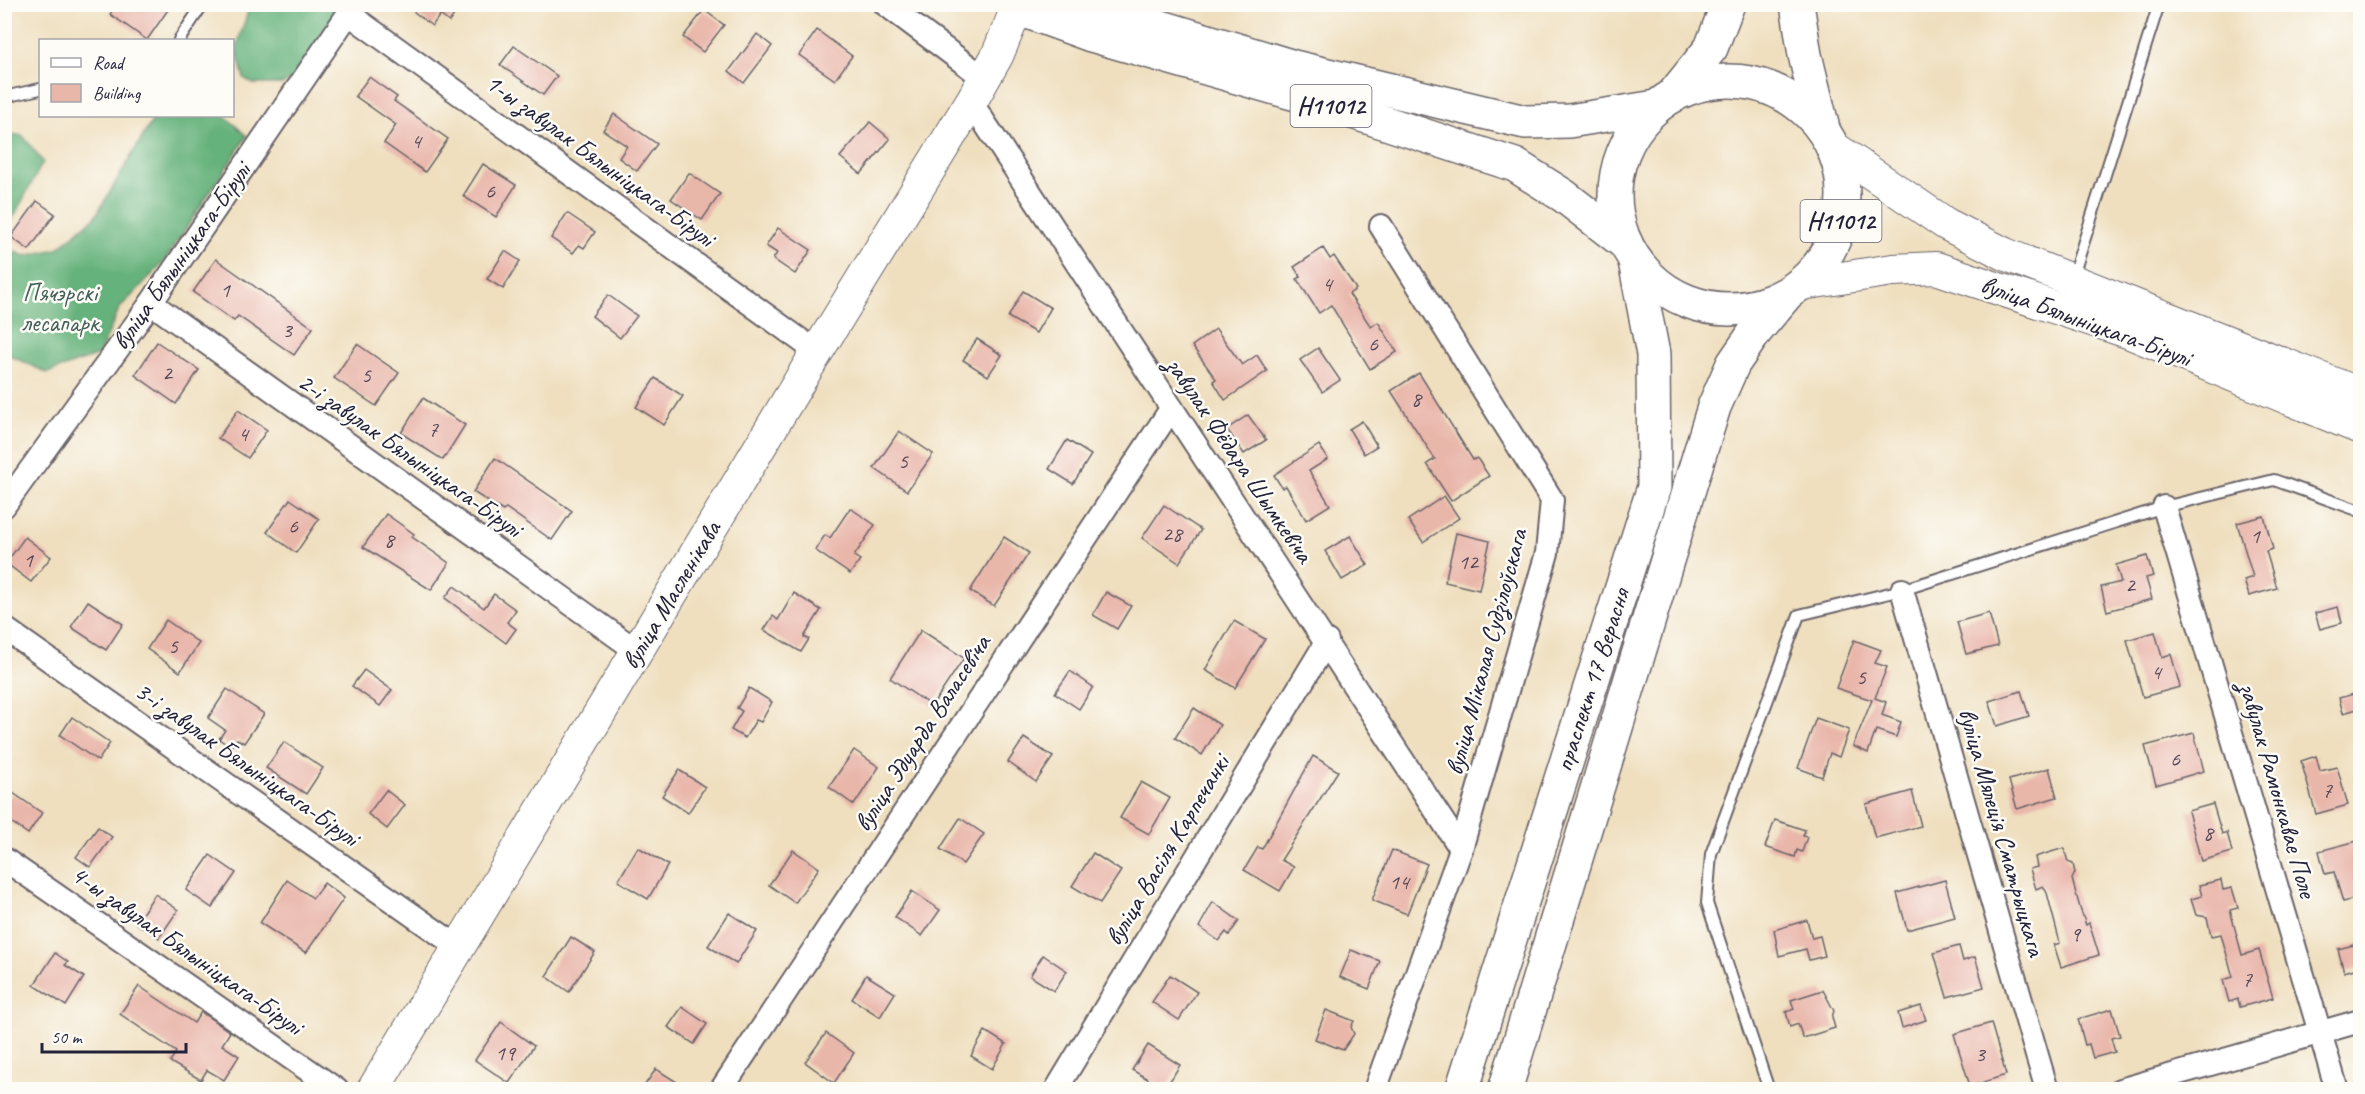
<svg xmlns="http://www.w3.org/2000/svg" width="2365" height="1094" font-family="Caveat,sans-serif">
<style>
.forest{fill:#66b27b;stroke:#446a5b;stroke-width:1.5}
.building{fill:#e9b6aa}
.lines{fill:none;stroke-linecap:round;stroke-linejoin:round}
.lane-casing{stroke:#6a6469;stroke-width:14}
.street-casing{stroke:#6a6469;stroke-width:26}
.secondary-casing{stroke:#6a6469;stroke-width:34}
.primary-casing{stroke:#6a6469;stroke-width:36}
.lane{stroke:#fff;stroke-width:10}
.street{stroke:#fff;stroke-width:22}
.secondary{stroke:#fff;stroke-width:32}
.primary{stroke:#fff;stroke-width:33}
.labels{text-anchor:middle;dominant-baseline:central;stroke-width:5;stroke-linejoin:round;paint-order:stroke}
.number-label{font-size:22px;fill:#544757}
.shield{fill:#fdfcf7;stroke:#646373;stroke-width:1.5}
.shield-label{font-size:24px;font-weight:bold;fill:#22223b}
.street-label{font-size:26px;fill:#22223b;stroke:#fdfcf7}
.park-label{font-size:26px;fill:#425f59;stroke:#fdfcf7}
</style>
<rect width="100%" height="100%" fill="#fdfcf7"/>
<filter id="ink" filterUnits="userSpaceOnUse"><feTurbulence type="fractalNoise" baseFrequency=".0167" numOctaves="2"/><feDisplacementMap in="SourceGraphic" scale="12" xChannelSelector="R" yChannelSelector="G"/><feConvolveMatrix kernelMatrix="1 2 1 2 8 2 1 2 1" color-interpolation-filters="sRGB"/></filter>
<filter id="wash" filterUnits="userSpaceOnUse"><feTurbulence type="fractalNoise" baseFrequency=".008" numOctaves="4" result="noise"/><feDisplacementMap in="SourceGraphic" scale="24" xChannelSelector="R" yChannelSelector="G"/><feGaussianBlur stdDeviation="1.35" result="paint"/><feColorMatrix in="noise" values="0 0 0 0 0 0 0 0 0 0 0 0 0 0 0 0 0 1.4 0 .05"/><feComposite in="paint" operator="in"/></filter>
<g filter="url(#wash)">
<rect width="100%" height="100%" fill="#efdfbf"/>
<g class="forest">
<path d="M250 5H340L293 78 283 84H253L244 78 236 49Z"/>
<path d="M155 116H225L247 136 163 263 119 309 99 355 47 373 5 353V237V247L24 256 57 249 95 217Z"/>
<path d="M5 133 23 136 43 162 5 233Z"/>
</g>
<g id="blocks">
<g class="building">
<path d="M117 4H172L147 40 110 14Z"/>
<path d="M404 4H462L449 22 440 15 432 26Z"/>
<path d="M704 10 724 25 703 52 683 37Z"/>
<path d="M817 30 852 56 835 80 799 55Z"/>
<path d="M757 34 772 46 744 83 729 71Z"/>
<path d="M514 46 557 76 543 95 500 65Z"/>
<path d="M369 77 397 97 394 101 448 139 425 172 384 143 396 125 355 96Z"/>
<path d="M614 114 657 144 637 171 619 158 627 146 603 130Z"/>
<path d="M870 122 890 139 861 174 840 157Z"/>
<path d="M483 164 516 185 496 217 463 196Z"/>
<path d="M689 173 720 194 702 220 671 199Z"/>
<path d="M37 201 55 214 29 250 11 237Z"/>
<path d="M567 213 595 232 584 248 579 245 573 253 551 238Z"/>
<path d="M778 228 811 250 795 274 773 259 777 253 766 246Z"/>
<path d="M1323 248 1330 259 1334 256 1356 289 1349 294 1371 327 1378 322 1397 352 1370 369 1331 305 1319 313 1297 279 1301 277 1294 267Z"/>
<path d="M505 251 520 261 503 289 487 279Z"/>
<path d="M216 259 313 328 294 355 238 316 234 321 193 292Z"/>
<path d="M1023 291 1051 308 1036 333 1008 317Z"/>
<path d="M608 295 637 316 620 338 592 316Z"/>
<path d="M1216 329 1242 365 1257 355 1267 371 1225 400 1213 381 1216 379 1192 346Z"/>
<path d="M977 339 1002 355 988 376 963 360Z"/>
<path d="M157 342 199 370 176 404 135 375Z"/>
<path d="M357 344 399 373 376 406 334 378Z"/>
<path d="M1318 348 1340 380 1322 392 1300 360Z"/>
<path d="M1419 373 1473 460 1477 458 1489 476 1451 501 1427 464 1435 459 1391 391Z"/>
<path d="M655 378 683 396 664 425 636 407Z"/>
<path d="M423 398 465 425 443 460 401 433Z"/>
<path d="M238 410 267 430 248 458 218 438Z"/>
<path d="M1248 415 1266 440 1244 454 1227 429Z"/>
<path d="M1362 421 1377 446 1364 454 1349 429Z"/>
<path d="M899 431 933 454 907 491 874 468Z"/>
<path d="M1067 440 1091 455 1073 484 1049 469Z"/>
<path d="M1319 445 1328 459 1309 471 1330 505 1306 520 1286 486 1282 488 1274 475Z"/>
<path d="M495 458 572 511 552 540 506 508 503 511 473 492Z"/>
<path d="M1444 496 1459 518 1423 542 1408 520Z"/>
<path d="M290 499 319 519 296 553 267 532Z"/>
<path d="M1164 505 1201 530 1179 563 1142 538Z"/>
<path d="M850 508 875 525 854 556 860 560 850 574 815 550 825 535 830 538Z"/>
<path d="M386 514 414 534 412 537 449 563 431 590 363 547Z"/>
<path d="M2264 516 2273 549 2266 551 2277 588 2249 596 2244 580 2253 577 2237 523Z"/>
<path d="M1456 533 1490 541 1479 590 1445 582Z"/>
<path d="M1350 536 1368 565 1342 580 1325 551Z"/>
<path d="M25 537 51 557 31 582 6 563Z"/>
<path d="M1004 537 1029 553 994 606 970 591Z"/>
<path d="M2147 556 2153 576 2146 578 2152 599 2107 611 2101 587 2121 582 2116 565Z"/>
<path d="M454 586 484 608 494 594 516 610 507 622 516 629 506 643 445 598Z"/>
<path d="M1106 592 1131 606 1117 629 1093 615Z"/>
<path d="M794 593 821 610 804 637 809 639 801 652 764 630 773 616 778 620Z"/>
<path d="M88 601 123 624 106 650 71 627Z"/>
<path d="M2338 607 2342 623 2320 629 2315 613Z"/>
<path d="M1989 613 1998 646 1966 654 1957 622Z"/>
<path d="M166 620 199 643 180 672 147 649Z"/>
<path d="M1234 621 1265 639 1235 688 1205 670Z"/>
<path d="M921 630 964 658 932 706 890 678Z"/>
<path d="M2155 632 2162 657 2171 654 2180 687 2143 697 2127 640Z"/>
<path d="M1854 640 1881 650 1875 663 1887 667 1875 698 1886 702 1882 715 1901 722 1896 737 1876 730 1868 753 1853 746 1872 700 1836 688Z"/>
<path d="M364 670 392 690 380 706 352 686Z"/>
<path d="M1070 671 1093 687 1079 709 1055 693Z"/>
<path d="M749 688 772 702 761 722 756 720 745 738 731 730 742 711 737 708Z"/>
<path d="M227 689 264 714 244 743 237 739 231 747 219 739 225 730 208 718Z"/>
<path d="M2021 691 2029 716 1997 726 1989 701Z"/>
<path d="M2361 692V708L2343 713 2339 698Z"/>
<path d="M1194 708 1220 725 1202 755 1175 738Z"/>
<path d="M72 717 110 743 98 761 60 735Z"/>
<path d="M1816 718 1849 730 1839 757 1830 753 1822 777 1798 768Z"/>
<path d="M2194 733 2204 771 2156 785 2145 746Z"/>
<path d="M1024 738 1053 757 1036 782 1008 762Z"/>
<path d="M284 742 323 768 306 794 266 768Z"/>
<path d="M854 750 879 767 854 805 829 787Z"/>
<path d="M1313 756 1338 771 1281 860 1294 867 1280 891 1244 870 1258 847 1262 849Z"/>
<path d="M2316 756 2320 771 2337 767 2348 805 2316 814 2301 761Z"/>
<path d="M2049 768 2057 797 2017 809 2009 780Z"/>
<path d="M679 770 705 787 688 813 662 796Z"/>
<path d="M1141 782 1170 798 1149 834 1120 818Z"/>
<path d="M386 790 405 805 387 829 368 814Z"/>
<path d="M1912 791 1921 826 1875 838 1866 804Z"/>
<path d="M13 793 42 813 28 834 4 817V805Z"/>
<path d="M2213 804 2222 834 2227 832 2232 852 2201 861 2188 811Z"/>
<path d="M960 818 984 834 963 864 940 849Z"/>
<path d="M1775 820 1805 830 1803 836 1807 837 1802 852 1797 850 1795 857 1765 847Z"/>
<path d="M98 827 112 837 90 867 76 857Z"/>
<path d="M2361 840V865L2354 867 2361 897 2343 902 2334 872 2325 874 2319 851Z"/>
<path d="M638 847 668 865 648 899 618 881Z"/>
<path d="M2064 848 2068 862 2073 864 2075 873 2072 879 2080 908 2086 925 2089 923 2099 955 2061 967 2054 945 2060 943 2047 893 2043 886 2036 889 2030 869 2037 867 2035 857Z"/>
<path d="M793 850 819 868 795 903 769 885Z"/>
<path d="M1392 850 1427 864 1407 914 1372 900Z"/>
<path d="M1093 853 1121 871 1100 903 1072 886Z"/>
<path d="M210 855 236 873 212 908 186 890Z"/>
<path d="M287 880 313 898 324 883 344 898 306 953 260 923Z"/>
<path d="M1945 880 1955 917 1907 930 1897 893Z"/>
<path d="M2221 880 2223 890 2232 888 2238 908 2230 910 2242 955 2259 950 2273 998 2240 1007 2238 999 2229 1002 2223 980 2233 977 2221 934 2211 936 2207 917 2196 915 2191 899 2202 896 2199 885Z"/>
<path d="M912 891 940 910 922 936 895 917Z"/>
<path d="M155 894 178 910 159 938 136 923Z"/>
<path d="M1213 902 1239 921 1229 935 1226 932 1219 941 1199 927Z"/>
<path d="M729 913 757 931 736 964 708 946Z"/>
<path d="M1807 920 1812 938 1820 936 1825 956 1809 960 1806 949 1779 956 1774 930Z"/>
<path d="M571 937 595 952 569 992 546 976Z"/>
<path d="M2361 943V967L2344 972 2338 949Z"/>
<path d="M1959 946 1963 961 1975 957 1984 987 1947 997 1934 953Z"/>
<path d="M1351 950 1380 961 1369 989 1340 977Z"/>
<path d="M55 953 68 962 65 965 84 977 66 1006 34 985Z"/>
<path d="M1043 955 1067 971 1054 991 1030 976Z"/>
<path d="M866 975 895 993 880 1017 852 999Z"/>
<path d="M1170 975 1197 992 1179 1020 1152 1002Z"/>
<path d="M139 986 194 1023 201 1012 230 1032 222 1045 239 1056 224 1080 207 1070 201 1080 170 1062 176 1052 120 1014Z"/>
<path d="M1823 990 1834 1011 1832 1017 1835 1028 1803 1038 1798 1024 1790 1027 1786 1012 1794 1009 1791 1000Z"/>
<path d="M1921 1006 1926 1020 1902 1028 1898 1013Z"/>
<path d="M682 1007 707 1024 694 1044 668 1027Z"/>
<path d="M2112 1009 2120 1036 2111 1038 2115 1052 2093 1058 2089 1044 2085 1045 2078 1019Z"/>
<path d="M1326 1010 1354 1021 1351 1027 1354 1034 1343 1050 1315 1039Z"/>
<path d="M501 1022 534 1046 509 1083 475 1060Z"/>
<path d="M1991 1023 2006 1075 1970 1086 1954 1034Z"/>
<path d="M985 1031 1006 1044 992 1069 971 1056Z"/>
<path d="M826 1033 854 1053 834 1083 805 1062Z"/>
<path d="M1148 1045 1180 1065 1165 1089 1132 1070Z"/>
<path d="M656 1069 688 1089H642Z"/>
</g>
</g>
</g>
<g filter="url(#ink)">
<use href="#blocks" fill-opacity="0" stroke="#6a6469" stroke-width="1.5"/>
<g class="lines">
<g class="lane-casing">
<g id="lane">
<path d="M179 40 203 4"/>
<path d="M4 97 40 89"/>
<path d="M2072 279 2159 4"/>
<path d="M1769 1090 1707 903 1711 854 1799 615 1902 590 2164 507 2274 480 2360 511"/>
</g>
</g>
<g class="street-casing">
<g id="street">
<path d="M885 4 984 78"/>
<path d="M349 14 817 352"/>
<path d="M971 102 1461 849"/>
<path d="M151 303 637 651"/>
<path d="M4 506 151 303 355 4"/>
<path d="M2164 507 2337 1090"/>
<path d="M1902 590 2047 1090"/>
<path d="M4 628 458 947"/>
<path d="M4 859 337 1090"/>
<path d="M721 1090 1171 409"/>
<path d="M1056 1090 1327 641"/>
<path d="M1375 1090 1461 849 1547 553 1552 500 1381 226"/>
<path d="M2120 1090 2360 1021"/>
</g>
</g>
<g class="secondary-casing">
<g id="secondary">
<path d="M1833 147 1946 224 2005 254 2360 394"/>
<path d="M1802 284 1893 270 1936 268 2128 332 2360 428"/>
<path d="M373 1090 817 352 971 102 997 56 1017 8"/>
</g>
</g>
<g class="primary-casing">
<g id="primary">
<path d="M1019 4 1017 8 1091 35 1303 96 1515 165 1564 196 1626 244"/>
<path d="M1085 4 1294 67 1525 122 1569 121 1656 107"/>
<path d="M1797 4 1805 55 1823 129"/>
<circle cx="1729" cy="195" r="114"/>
<path d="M1673 95 1711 48 1728 4"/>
<path d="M1462 1090 1654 487 1653 354 1635 261"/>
<path d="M1505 1090 1714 407 1733 364 1755 332 1786 295"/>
</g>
</g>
<use href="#lane" class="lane"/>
<use href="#street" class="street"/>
<use href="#secondary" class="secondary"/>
<use href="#primary" class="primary"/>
</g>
</g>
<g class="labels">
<g class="number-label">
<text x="416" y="141">4</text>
<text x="490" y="191">6</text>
<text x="1327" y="284">4</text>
<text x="225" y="290">1</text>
<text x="287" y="330">3</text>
<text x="1373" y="344">6</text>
<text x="167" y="373">2</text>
<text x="366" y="375">5</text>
<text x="1416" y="399">8</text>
<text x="433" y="429">7</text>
<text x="243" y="434">4</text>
<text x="903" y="461">5</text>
<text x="293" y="526">6</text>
<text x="1172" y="534">28</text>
<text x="2255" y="536">1</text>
<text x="389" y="540">8</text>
<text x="28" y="560">1</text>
<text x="1468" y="562">12</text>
<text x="2130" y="585">2</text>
<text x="173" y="646">5</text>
<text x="2156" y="672">4</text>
<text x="1861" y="677">5</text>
<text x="2175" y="759">6</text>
<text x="2327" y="790">7</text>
<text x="2208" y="833">8</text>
<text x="1399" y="882">14</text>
<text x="2075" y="934">9</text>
<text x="2247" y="979">7</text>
<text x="505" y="1053">19</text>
<text x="1980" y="1054">3</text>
</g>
<g class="shield">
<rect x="1290.5" y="85" width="81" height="42" rx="4.5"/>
<rect x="1800.5" y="200" width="81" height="42" rx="4.5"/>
</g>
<g class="shield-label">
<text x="1331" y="106">Н11012</text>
<text x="1841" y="221">Н11012</text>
</g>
<g class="street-label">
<text transform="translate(600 160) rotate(36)">1-ы завулак Бялыніцкага-Бірулі</text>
<text transform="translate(181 256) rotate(-55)">вуліца Бялыніцкага-Бірулі</text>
<text transform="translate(2086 321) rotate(20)">вуліца Бялыніцкага-Бірулі</text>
<text transform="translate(410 455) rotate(35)">2-і завулак Бялыніцкага-Бірулі</text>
<text transform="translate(1240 460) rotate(56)">завулак Фёдара Шымкевіча</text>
<text transform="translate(671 595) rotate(-59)">вуліца Масленікава</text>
<text transform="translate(1486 652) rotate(-75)">вуліца Мікалая Судзілоўскага</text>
<text transform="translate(1592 680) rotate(-72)">праспект 17 Верасня</text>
<text transform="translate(922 733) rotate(-57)">вуліца Эдуарда Валасевіча</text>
<text transform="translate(247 764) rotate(35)">3-і завулак Бялыніцкага-Бірулі</text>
<text transform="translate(2278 790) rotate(74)">завулак Рамонкавае Поле</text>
<text transform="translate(2002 832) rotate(74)">вуліца Мялеція Сматрыцкага</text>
<text transform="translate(1167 850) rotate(-59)">вуліца Васіля Карпечанкі</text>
<text transform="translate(187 950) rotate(35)">4-ы завулак Бялыніцкага-Бірулі</text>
</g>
<g class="park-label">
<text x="60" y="292">Пячэрскі<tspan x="60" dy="30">лесапарк</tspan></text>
</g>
</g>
<rect width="2365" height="1094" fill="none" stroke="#fdfcf7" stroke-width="24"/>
<rect x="39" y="39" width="195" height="78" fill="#fdfcf7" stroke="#a5a5ac" stroke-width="1.5"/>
<rect x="51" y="58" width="30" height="9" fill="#ffffff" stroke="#a5a5ac" stroke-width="1.5"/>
<text x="93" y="69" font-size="18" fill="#22223b">Road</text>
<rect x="51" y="84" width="30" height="18" fill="#e9b6aa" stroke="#a5a5ac" stroke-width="1.5"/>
<text x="93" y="99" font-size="18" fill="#22223b">Building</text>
<path d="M42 1043v9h144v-9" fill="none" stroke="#22223b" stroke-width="3"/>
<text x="51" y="1043" font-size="18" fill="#22223b" stroke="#fdfcf7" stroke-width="4.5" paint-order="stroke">50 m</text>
</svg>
